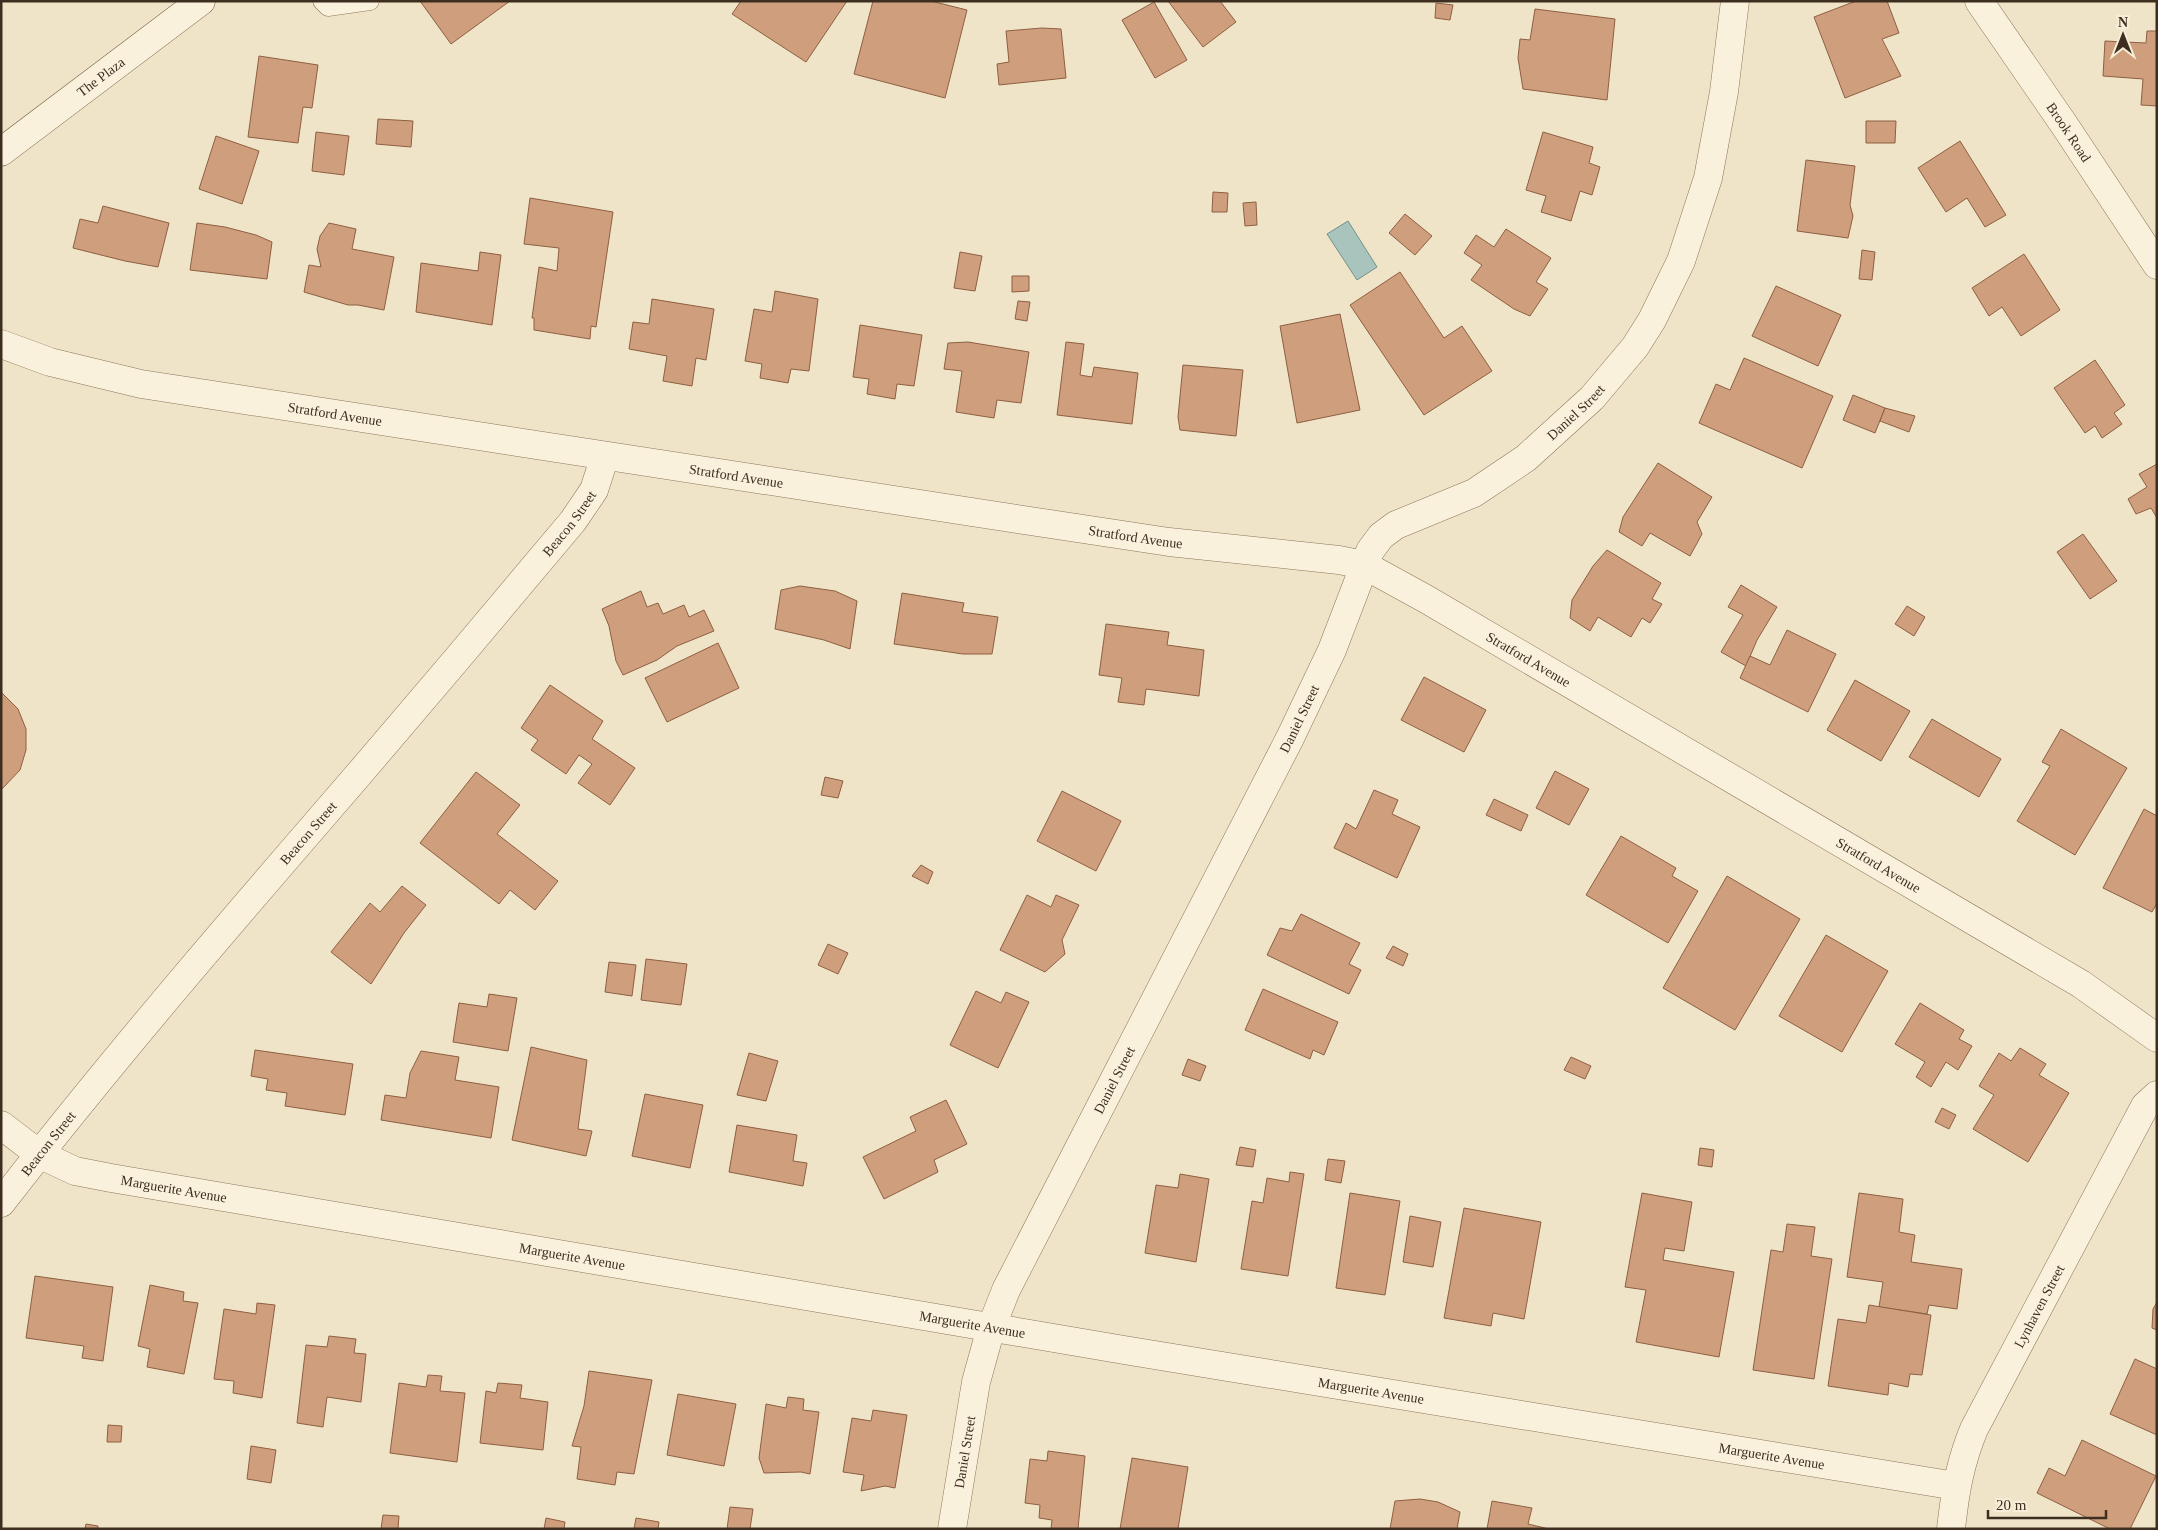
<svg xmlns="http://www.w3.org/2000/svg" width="2158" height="1530" font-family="Georgia,serif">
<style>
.water{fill:#a9c4bc;stroke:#6f938a}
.building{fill:#cf9f7d;stroke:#8d5f41}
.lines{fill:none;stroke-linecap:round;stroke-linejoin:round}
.lane-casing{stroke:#8d765c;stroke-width:19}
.street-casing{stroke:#8d765c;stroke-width:29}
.secondary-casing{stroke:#6f573f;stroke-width:29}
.lane{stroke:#faf1dc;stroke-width:18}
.street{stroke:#faf1dc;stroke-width:28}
.secondary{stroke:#faf1dc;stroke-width:28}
.labels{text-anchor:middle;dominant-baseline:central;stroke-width:4;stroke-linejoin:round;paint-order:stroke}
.street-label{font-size:14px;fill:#3d2e20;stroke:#f7eed8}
</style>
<rect width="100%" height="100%" fill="#f0e4c8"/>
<path class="water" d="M1348 221 1377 267 1357 280 1327 234Z"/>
<g class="building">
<path d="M420 1H510L451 44Z"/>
<path d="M741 1H847L806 62 732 14Z"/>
<path d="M873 1H931L967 10 945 98 854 74Z"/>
<path d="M1168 1H1220L1236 22 1203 47Z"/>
<path d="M1856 1H1887L1899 33 1882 39 1901 76 1845 98 1814 17Z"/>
<path d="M1154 2 1187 60 1155 78 1122 20Z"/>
<path d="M1436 3 1453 5 1450 20 1435 18Z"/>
<path d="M1535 9 1615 19 1607 100 1523 89 1518 58 1520 39 1530 40Z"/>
<path d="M1042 28 1061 29 1066 78 999 85 997 64 1009 62 1006 31Z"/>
<path d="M2147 31H2157V106L2141 105 2143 79 2103 76 2105 41 2146 43Z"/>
<path d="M259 56 318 65 312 108 303 107 298 143 248 137Z"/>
<path d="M378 119 413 121 411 147 376 144Z"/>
<path d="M1866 121H1896L1895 143H1866Z"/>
<path d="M316 132 349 136 344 175 312 171Z"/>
<path d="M1543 132 1593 147 1589 163 1600 167 1592 195 1580 191 1571 221 1541 212 1546 196 1526 190Z"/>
<path d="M216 136 259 151 242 204 199 189Z"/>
<path d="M1960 141 2006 215 1985 227 1967 198 1946 212 1918 168Z"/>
<path d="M1806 160 1855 166 1850 205 1853 216 1848 238 1797 231Z"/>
<path d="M1213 192 1228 193 1227 212H1212Z"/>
<path d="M530 198 613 212 596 327 591 326 590 339 534 330V318H532L539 267 557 271 559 248 524 244Z"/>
<path d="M1256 202 1257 225 1245 226 1243 203Z"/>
<path d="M103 206 169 223 158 267 125 261 73 248 80 219 98 223Z"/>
<path d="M1405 214 1432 236 1415 255 1389 233Z"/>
<path d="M197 223 225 227 256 235 272 242 267 279 190 270Z"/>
<path d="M329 223 356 229 352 249 394 257 384 310 358 305H348L304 292 309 265 321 267 317 249 320 236Z"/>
<path d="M1506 229 1551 258 1536 282 1548 289 1530 316 1514 309 1471 280 1482 265 1464 253 1476 235 1494 247Z"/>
<path d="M1862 250 1875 252 1872 280 1859 279Z"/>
<path d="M480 252 501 255 492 325 416 312 421 263 478 271Z"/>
<path d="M960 252 982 256 975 291 954 288Z"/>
<path d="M2024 254 2060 310 2021 336 2002 307 1989 316 1972 288Z"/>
<path d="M1400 272 1444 338 1462 326 1492 371 1424 415 1350 305Z"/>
<path d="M1012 276H1029V291L1012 292Z"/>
<path d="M1776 286 1841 315 1818 366 1752 336Z"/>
<path d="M775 291 818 299 809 371 791 369 788 383 760 378 762 364 745 361 754 309 772 312Z"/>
<path d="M652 299 714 309 706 360 696 358 692 386 663 381 667 356 629 349 633 322 649 324Z"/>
<path d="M1018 301 1030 302 1027 321 1015 319Z"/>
<path d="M1340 314 1360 410 1297 423 1280 326Z"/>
<path d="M860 325 922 335 914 386 897 384 895 399 867 394 869 379 853 377Z"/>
<path d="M968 342 1029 352 1021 403 997 400 994 418 956 412 962 371 944 369 948 343Z"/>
<path d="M1066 342 1084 344 1080 375 1092 377 1094 367 1138 373 1132 424 1057 415Z"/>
<path d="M1744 358 1833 396 1802 468 1699 423 1716 384 1730 390Z"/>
<path d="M2095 360 2125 405 2114 413 2122 424 2102 438 2095 426 2085 433 2054 388Z"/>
<path d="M1183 365 1243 370 1236 436 1180 430 1178 417Z"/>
<path d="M1853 395 1885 408 1875 433 1843 420Z"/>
<path d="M1885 408 1915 416 1909 432 1880 421Z"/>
<path d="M1658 463 1712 497 1697 522 1702 534 1690 556 1650 533 1642 546 1619 532 1623 517Z"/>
<path d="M2157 464V518L2151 508 2136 514 2128 499 2147 487 2139 474Z"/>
<path d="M2083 534 2117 581 2090 599 2057 552Z"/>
<path d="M1607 550 1661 583 1652 599 1662 604 1650 623 1642 618 1631 637 1598 617 1590 631 1570 618 1572 600 1593 566Z"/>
<path d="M1741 585 1777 607 1757 640 1746 666 1721 652 1743 615 1728 607Z"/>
<path d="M800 586 835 591 857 601 850 649 824 640 775 629 781 590Z"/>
<path d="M641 591 647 607 658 603 663 614 684 605 689 617 704 610 714 631 677 646 657 660 623 675 616 661 609 626 602 609Z"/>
<path d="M902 593 964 603 962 612 998 617 992 654H963L894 644Z"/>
<path d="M1907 606 1925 617 1914 636 1895 624Z"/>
<path d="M1106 624 1169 632 1167 645 1204 650 1199 696 1146 689 1144 705 1118 702 1122 678 1099 675Z"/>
<path d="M1787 630 1836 654 1808 712 1740 678 1750 656 1770 665Z"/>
<path d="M718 643 739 688 667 722 645 678Z"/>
<path d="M1424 677 1486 710 1464 752 1401 720Z"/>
<path d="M1855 680 1910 711 1881 761 1827 730Z"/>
<path d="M550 685 603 721 592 739 635 768 610 805 578 783 592 764 579 755 566 774 531 750 538 740 521 728Z"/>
<path d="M1 692 18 709 26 729V750L20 770 1 790Z"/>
<path d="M1932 719 2001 759 1979 797 1909 757Z"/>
<path d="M2061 729 2127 768 2075 855 2017 821 2050 766 2042 762Z"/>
<path d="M1555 771 1589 789 1569 825 1536 808Z"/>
<path d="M476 772 520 805 497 834 558 881 535 910 510 890 499 904 420 843Z"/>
<path d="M825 777 843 781 838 798 821 795Z"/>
<path d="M1374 790 1398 800 1392 814 1420 827 1397 878 1334 848 1346 823 1356 829Z"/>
<path d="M1062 791 1121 821 1096 871 1037 841Z"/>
<path d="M1494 799 1528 815 1521 831 1486 815Z"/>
<path d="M2144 809 2157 816V903L2152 912 2103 888Z"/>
<path d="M1621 836 1676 868 1672 876 1698 891 1668 943 1586 895Z"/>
<path d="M921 865 933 872 928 884 912 876Z"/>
<path d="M1727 876 1800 919 1735 1030 1663 988Z"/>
<path d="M402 886 426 905 404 933 371 984 331 952 370 903 380 912Z"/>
<path d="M1027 895 1051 907 1056 895 1079 905 1062 940 1065 954 1045 972 1000 950Z"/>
<path d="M1301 914 1360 943 1349 964 1361 970 1349 994 1267 955 1280 928 1292 931Z"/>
<path d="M1826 935 1888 971 1842 1052 1779 1016Z"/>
<path d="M828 944 848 953 838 974 818 965Z"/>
<path d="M1393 946 1408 954 1403 966 1386 958Z"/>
<path d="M646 959 687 964 681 1005 641 1000Z"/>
<path d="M609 962 636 965 632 996 605 992Z"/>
<path d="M1263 989 1338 1022 1324 1055 1313 1050 1310 1059 1245 1030Z"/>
<path d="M976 991 1001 1003 1006 992 1029 1002 998 1068 950 1045Z"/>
<path d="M489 994 517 998 508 1051 453 1042 459 1003 487 1007Z"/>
<path d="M1920 1003 1964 1030 1959 1039 1972 1046 1958 1070 1946 1062 1931 1087 1916 1077 1925 1062 1895 1044Z"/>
<path d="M531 1047 587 1060 578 1129 592 1131 586 1156 512 1140Z"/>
<path d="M2020 1048 2046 1064 2039 1075 2069 1093 2028 1162 1973 1129 1994 1095 1979 1086 1999 1053 2011 1061Z"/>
<path d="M255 1050 353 1064 345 1115 285 1106 287 1093 266 1090 268 1079 251 1076Z"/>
<path d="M421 1051 459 1057 455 1080 499 1087 491 1138 381 1120 385 1095 406 1098 410 1073Z"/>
<path d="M749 1053 778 1061 766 1101 737 1095Z"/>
<path d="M1571 1057 1591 1066 1585 1079 1564 1070Z"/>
<path d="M1188 1059 1206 1066 1200 1081 1182 1075Z"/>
<path d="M645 1094 703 1105 690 1168 632 1156Z"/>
<path d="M946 1100 967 1144 934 1160 938 1172 884 1199 863 1157 916 1131 910 1117Z"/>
<path d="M1942 1108 1956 1115 1949 1129 1935 1122Z"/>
<path d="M737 1125 797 1135 793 1161 807 1163 803 1186 729 1172Z"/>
<path d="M1240 1147 1256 1150 1253 1167 1236 1165Z"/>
<path d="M1700 1148 1714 1150 1712 1167 1698 1165Z"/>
<path d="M1328 1159 1345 1161 1341 1183 1325 1180Z"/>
<path d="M1290 1172 1304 1174 1288 1276 1241 1269 1252 1201 1263 1203 1267 1178 1289 1182Z"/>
<path d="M1180 1174 1209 1179 1196 1262 1145 1253 1156 1185 1178 1188Z"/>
<path d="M1350 1193 1400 1201 1385 1295 1336 1288Z"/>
<path d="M1642 1193 1692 1202 1684 1251 1665 1248 1663 1260 1734 1272 1719 1357 1636 1342 1646 1290 1625 1287Z"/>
<path d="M1859 1193 1903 1199 1899 1232 1915 1235 1911 1262 1962 1269 1957 1309 1929 1305 1927 1314 1879 1307 1883 1282 1847 1277Z"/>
<path d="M1464 1208 1541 1222 1524 1319 1493 1313 1491 1326 1444 1318Z"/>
<path d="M1410 1216 1441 1222 1433 1267 1403 1262Z"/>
<path d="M1787 1224 1815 1227 1811 1256 1832 1259 1814 1379 1753 1370 1771 1250 1783 1252Z"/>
<path d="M35 1276 113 1287 103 1361 82 1358 84 1346 26 1338Z"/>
<path d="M150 1285 184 1292 183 1301 198 1303 184 1374 147 1367 150 1349 138 1346Z"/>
<path d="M2157 1302V1330L2152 1328 2153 1309Z"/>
<path d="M257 1303 275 1305 262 1398 233 1393 234 1381 214 1379 224 1309 256 1314Z"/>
<path d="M1869 1305 1931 1315 1922 1375 1910 1374 1908 1387 1889 1383 1888 1395 1828 1386 1838 1319 1866 1323Z"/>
<path d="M329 1336 356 1339 354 1353 366 1354 361 1402 327 1397 323 1427 297 1423 306 1345 327 1347Z"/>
<path d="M2135 1359 2157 1369V1435L2110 1414Z"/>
<path d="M589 1371 652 1380 634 1474 617 1472 615 1485 577 1479 581 1447 572 1446 584 1406Z"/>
<path d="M428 1375 442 1376 440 1391 465 1393 457 1462 390 1453 399 1383 426 1387Z"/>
<path d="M498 1383 522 1385 520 1398 548 1402 543 1450 480 1443 486 1391 496 1393Z"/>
<path d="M678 1394 736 1404 724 1466 667 1455Z"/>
<path d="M788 1397 804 1399 803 1410 819 1412 810 1474 801 1472 764 1473 759 1458 766 1404 786 1408Z"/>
<path d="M873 1410 907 1415 895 1488 885 1486 861 1491 864 1475 843 1472 852 1418 871 1421Z"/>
<path d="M108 1425 122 1426 121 1442H107Z"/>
<path d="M2082 1440 2156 1476 2130 1529H2110L2037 1493 2049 1468 2065 1476Z"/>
<path d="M251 1446 276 1450 271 1483 247 1479Z"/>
<path d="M1048 1451 1085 1456 1078 1529H1051L1052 1520 1039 1518 1040 1505 1025 1503 1030 1459 1047 1461Z"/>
<path d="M1132 1458 1188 1467 1178 1529H1120Z"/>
<path d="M1420 1499 1438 1502 1460 1512 1457 1529H1390L1395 1501Z"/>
<path d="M1492 1501 1532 1508 1528 1524 1549 1529H1487Z"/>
<path d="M730 1507 753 1509 750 1529H727Z"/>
<path d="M383 1515 399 1516 398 1529H381Z"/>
<path d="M546 1518 565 1522 564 1529H544Z"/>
<path d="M636 1518 659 1522 658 1529H634Z"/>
<path d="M86 1524 98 1526V1529H85Z"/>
</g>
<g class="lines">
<g class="lane-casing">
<path id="lane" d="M322 1 328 7 370 1"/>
</g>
<g class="street-casing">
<g id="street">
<path id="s1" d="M1979 1 2065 126 2157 265"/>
<path id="s2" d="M1 344 50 362 141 384 1030 521 1169 542 1339 560 1364 565 1426 599 2081 984 2157 1038"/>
<path id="s3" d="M1 1125 39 1154 75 1171 111 1178 1124 1350 1956 1486"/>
<path id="s4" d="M1 1203C115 1056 237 915 359 774 431 690 502 606 573 521L594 490 605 456"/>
<path id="s5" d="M952 1529 976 1382 991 1328 1006 1290 1290 738 1332 650 1370 551 1381 536 1396 525 1474 493 1526 458 1592 398 1635 347 1652 320 1681 261 1708 178 1724 92 1735 1"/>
<path id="s6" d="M1951 1529C1955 1492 1960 1463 1974 1429L2145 1106 2157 1095"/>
</g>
</g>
<g class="secondary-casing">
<g id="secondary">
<path id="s7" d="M1 152 201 1"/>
</g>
</g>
<use href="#lane" class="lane"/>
<use href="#street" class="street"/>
<use href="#secondary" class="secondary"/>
</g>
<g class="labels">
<g class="street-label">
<text stroke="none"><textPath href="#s7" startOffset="125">The Plaza</textPath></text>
<text stroke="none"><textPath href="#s1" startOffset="159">Brook Road</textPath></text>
<text stroke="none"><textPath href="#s5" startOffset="1322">Daniel Street</textPath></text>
<text stroke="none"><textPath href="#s2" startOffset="342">Stratford Avenue</textPath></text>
<text stroke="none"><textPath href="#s2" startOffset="748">Stratford Avenue</textPath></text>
<text stroke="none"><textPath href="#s4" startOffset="886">Beacon Street</textPath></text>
<text stroke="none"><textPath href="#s2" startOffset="1152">Stratford Avenue</textPath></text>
<text stroke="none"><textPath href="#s2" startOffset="1572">Stratford Avenue</textPath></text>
<text stroke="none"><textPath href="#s5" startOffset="888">Daniel Street</textPath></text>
<text stroke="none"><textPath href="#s4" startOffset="481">Beacon Street</textPath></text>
<text stroke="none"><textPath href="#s2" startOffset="1978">Stratford Avenue</textPath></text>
<text stroke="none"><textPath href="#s5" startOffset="482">Daniel Street</textPath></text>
<text stroke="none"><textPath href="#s4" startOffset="76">Beacon Street</textPath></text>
<text stroke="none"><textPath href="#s3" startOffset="188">Marguerite Avenue</textPath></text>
<text stroke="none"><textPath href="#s3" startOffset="592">Marguerite Avenue</textPath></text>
<text stroke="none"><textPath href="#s6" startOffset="242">Lynhaven Street</textPath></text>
<text stroke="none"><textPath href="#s3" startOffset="998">Marguerite Avenue</textPath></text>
<text stroke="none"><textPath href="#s3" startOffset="1402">Marguerite Avenue</textPath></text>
<text stroke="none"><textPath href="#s5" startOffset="78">Daniel Street</textPath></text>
<text stroke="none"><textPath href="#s3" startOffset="1808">Marguerite Avenue</textPath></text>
</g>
</g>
<rect width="2158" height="1530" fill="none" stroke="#3d2e20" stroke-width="5"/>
<g transform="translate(2123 35)" stroke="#f7eed8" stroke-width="4" paint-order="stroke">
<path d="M0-4L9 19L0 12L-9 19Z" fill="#3d2e20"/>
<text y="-8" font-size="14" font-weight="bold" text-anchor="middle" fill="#3d2e20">N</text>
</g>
<path d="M1988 1510v8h118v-8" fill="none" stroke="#3d2e20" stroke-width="2.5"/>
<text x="1996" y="1510" font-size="15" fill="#3d2e20" stroke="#f7eed8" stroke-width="4" paint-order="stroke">20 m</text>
</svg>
